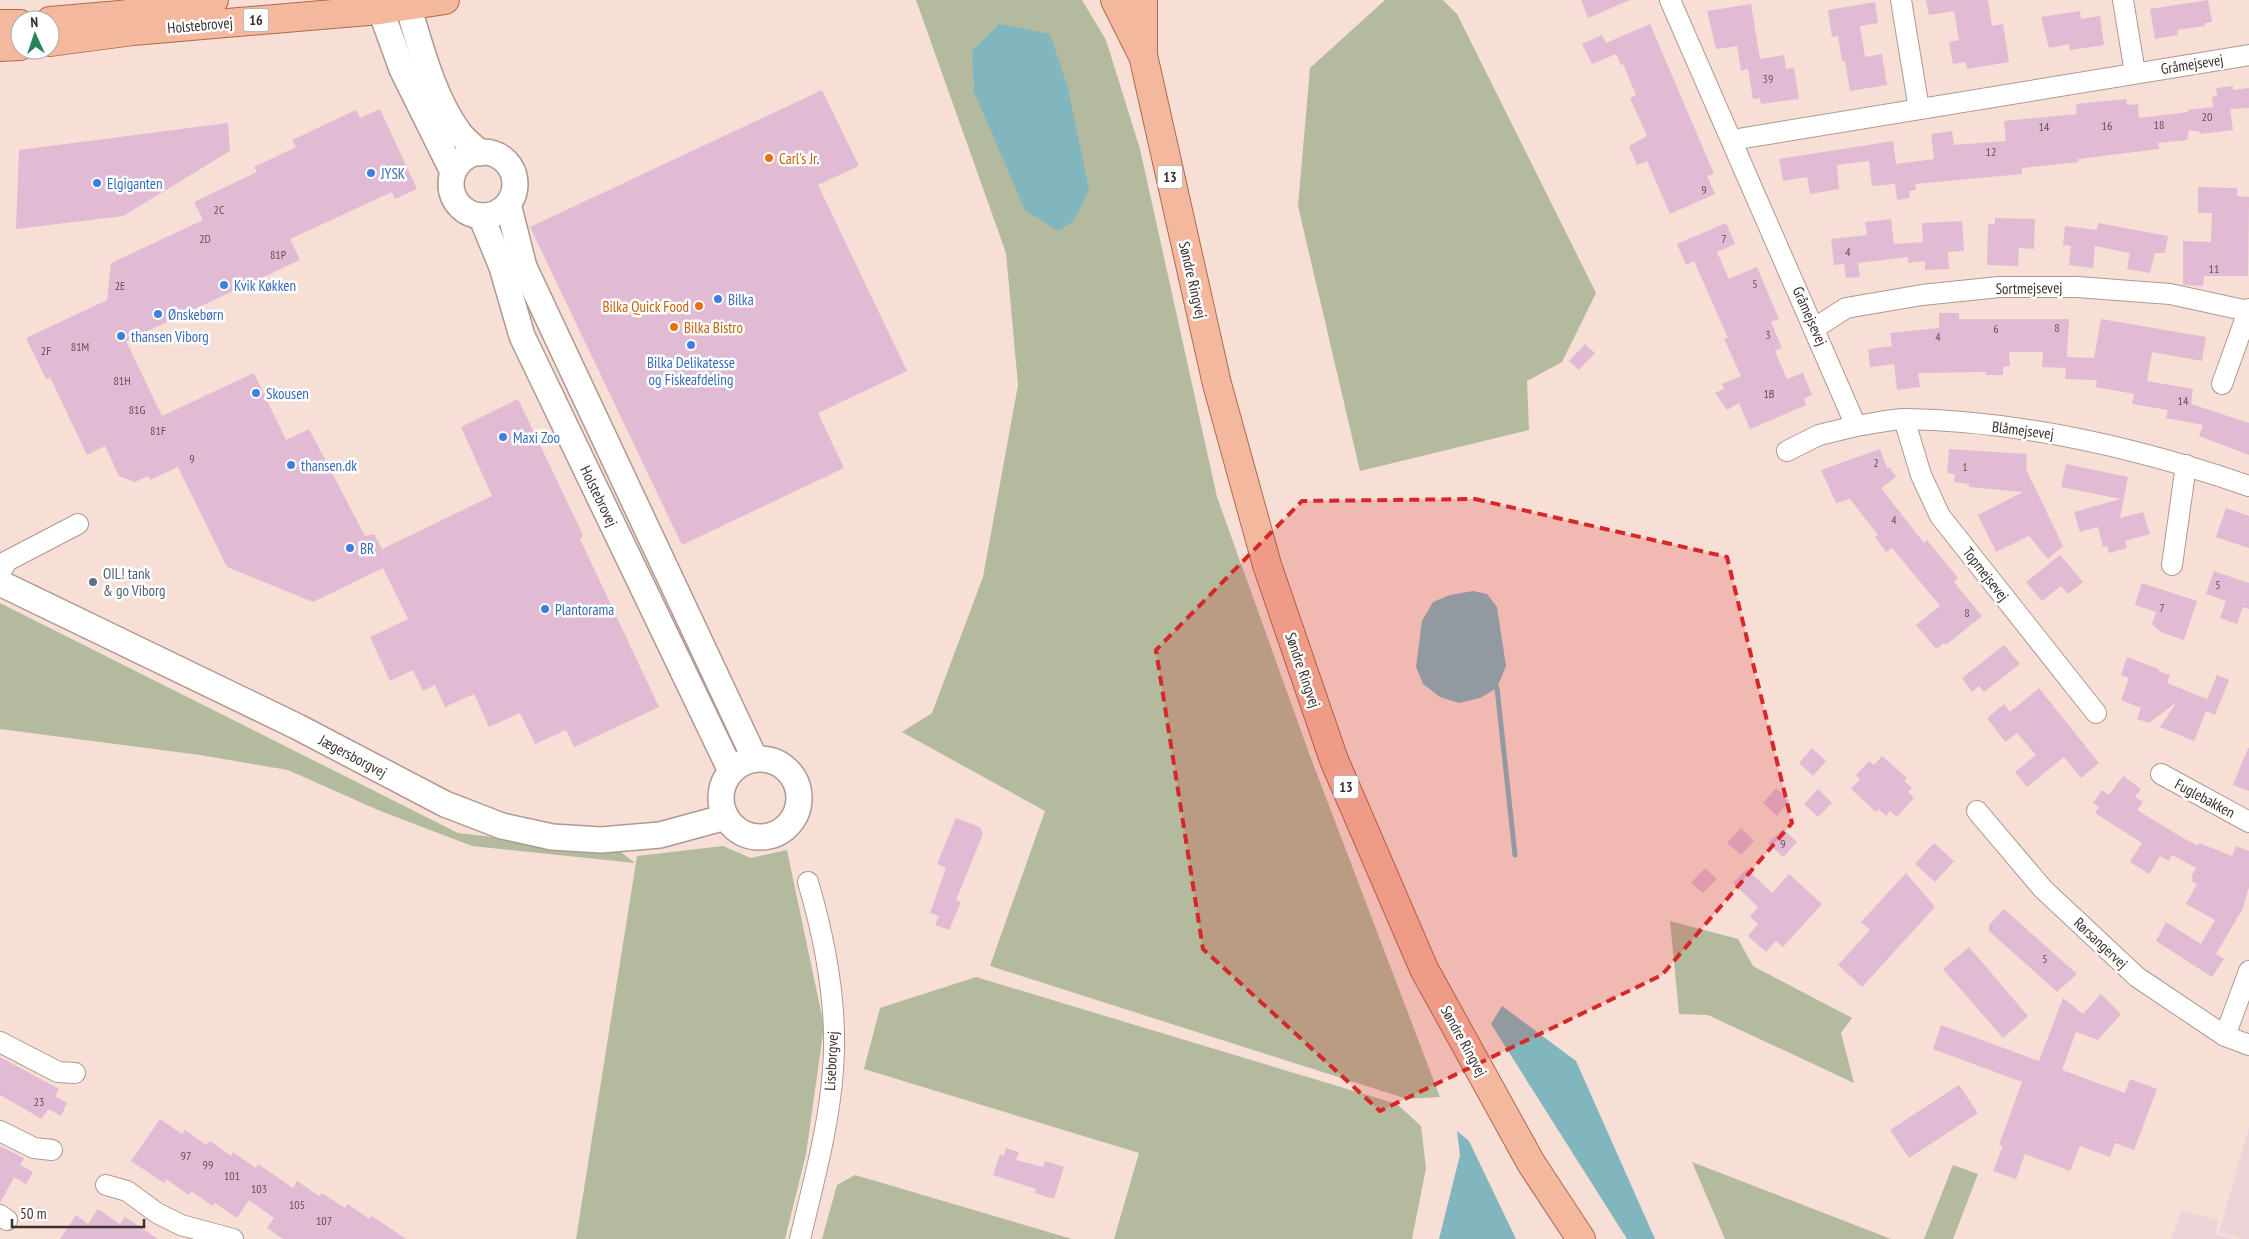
<svg xmlns="http://www.w3.org/2000/svg" width="2249" height="1239" font-family="'PT Sans Narrow',sans-serif">
<style>
.education{fill:#eed3d9}
.green{fill:#b3ba9d}
.water{fill:#82b6bf}
.lines{fill:none;stroke-linecap:round;stroke-linejoin:round}
.stream{stroke:#82b6bf;stroke-width:5}
.building{fill:#e1bad4}
.minor-casing{stroke:#af9990;stroke-width:22}
.tertiary-casing{stroke:#af9990;stroke-width:28}
.primary-casing{stroke:#ae6a4d;stroke-width:30}
.minor{stroke:#fff;stroke-width:20}
.tertiary{stroke:#fff;stroke-width:25}
.primary{stroke:#f4b89f;stroke-width:28}
.marked{fill:#d62828;fill-opacity:0.2;stroke:#d62828;stroke-width:4;stroke-dasharray:10 6;stroke-linejoin:round}
.food-dot{fill:#e8710a;stroke:#fff;stroke-width:2}
.shop-dot{fill:#3f7fe0;stroke:#fff;stroke-width:2}
.service-dot{fill:#5c6f8a;stroke:#fff;stroke-width:2}
.labels{text-anchor:middle;dominant-baseline:central;stroke-width:5;stroke-linejoin:round;paint-order:stroke}
.number-label{font-size:12px;fill:#635256}
.shield{fill:#fff;stroke:#746e6b;stroke-width:1}
.shield-label{font-size:14px;font-weight:bold;fill:#39302c}
.street-label{font-size:15px;fill:#39302c;stroke:#fff}
.food-label{font-size:15px;fill:#c56008;stroke:#fff;text-anchor:start}
.shop-label{font-size:15px;fill:#366cbe;stroke:#fff;text-anchor:start}
.service-label{font-size:15px;fill:#4e5e75;stroke:#fff;text-anchor:start}
</style>
<rect width="100%" height="100%" fill="#f7dfd6"/>
<g class="education">
<path d="M2249 1127V1239H2243L2219 1232Z"/>
<path d="M2182 1210 2219 1221 2215 1234 2234 1239H2171Z"/>
</g>
<g class="green">
<path d="M916 0H1082L1106 40 1140 149 1217 497 1309 753 1440 1097 1407 1099 990 966 1045 811 902 732 932 713 983 577 1018 385 1006 253Z"/>
<path d="M1385 0H1443L1457 14 1596 293 1562 362 1527 381 1529 430 1360 471 1298 206 1310 68Z"/>
<path d="M0 603 458 833 621 852 635 863 472 846 378 810 288 770 200 755 0 729Z"/>
<path d="M723 846 751 858 787 850 824 1026 806 1154 785 1239H576L637 856Z"/>
<path d="M1670 921 1738 939 1753 966 1852 1018 1841 1033 1854 1083 1708 1015 1679 1014Z"/>
<path d="M976 977 1397 1104 1421 1126 1426 1168 1412 1239H1114L1139 1153 864 1069 880 1008Z"/>
<path d="M1692 1162 1891 1239H1725Z"/>
<path d="M1953 1165 1978 1174 1953 1239H1924Z"/>
<path d="M855 1175 1072 1239H822L837 1185Z"/>
</g>
<g class="water">
<path d="M999 24 1050 34 1068 88 1089 190 1074 221 1058 231 1025 210 974 92 972 51Z"/>
<path d="M1473 591 1487 594 1497 607 1506 666 1497 688 1480 698 1459 703 1440 697 1423 684 1416 667 1422 621 1433 602 1450 595Z"/>
<path d="M1502 1006 1576 1061 1655 1239H1627L1491 1024Z"/>
<path d="M1457 1131 1469 1141 1516 1239H1439L1460 1155Z"/>
</g>
<g class="lines">
<path class="stream" d="M1497 688 1515 855"/>
</g>
<g class="building">
<path d="M1581 0H1630L1588 18Z"/>
<path d="M1926 0H1988L1992 26 2003 24 2009 62 1967 69 1966 62 1953 64 1949 42 1959 40 1954 11 1929 15Z"/>
<path d="M2208 0 2212 22 2205 23V26L2177 30 2178 35 2155 39 2150 9Z"/>
<path d="M1875 2 1878 23 1860 26 1865 57 1882 54 1887 85 1850 91 1845 61H1842L1838 36 1832 37 1828 10Z"/>
<path d="M1751 4 1760 59 1784 55 1786 69 1794 68 1799 99 1761 104 1760 98 1753 99 1748 69 1741 71 1737 46 1716 49 1707 11Z"/>
<path d="M2080 11 2081 19 2100 16 2104 45 2070 50 2069 44 2049 48 2041 17Z"/>
<path d="M1650 24 1714 174 1707 176 1715 194 1670 214 1647 161 1637 165 1629 146 1647 136 1630 98 1636 95 1623 64 1621 65 1616 54 1592 64 1582 44 1602 35 1606 43Z"/>
<path d="M2233 86V90L2249 88V108L2230 109 2233 130 2200 134V132L2189 130 2187 140 2158 143 2159 149 2078 159 2079 162 2022 168V174L1915 184 1916 190 1909 191 1910 198 1897 200 1895 184 1872 186 1869 161 1837 165 1839 189 1810 194 1807 177 1783 181 1779 159 1893 141 1896 164 1934 159 1931 134 1952 131 1954 145 2006 141 2004 121 2077 114 2076 104 2126 99 2127 105 2138 104 2139 118 2188 112V110L2213 107 2212 97 2217 96 2216 88Z"/>
<path d="M822 90 859 166 818 185 907 371 818 413 844 468 682 545 530 227Z"/>
<path d="M380 109 417 189 395 199 392 192 290 239 300 260 126 341 162 416 254 373 286 440 309 429 365 536 374 534 382 549 492 496 461 427 518 399 583 535 580 539 659 707 574 747 566 730 535 744 520 713 489 727 474 694 445 707 435 685 423 691 413 670 390 681 370 637 408 619 383 568 313 602 227 567 178 467 150 480 148 476 135 482 119 476 105 446 87 455 50 377 46 379 26 338 107 300 111 263 203 220 194 202 257 172 254 167 296 147 292 140 356 110 360 118Z"/>
<path d="M228 123 230 151 123 216 16 229 19 150Z"/>
<path d="M2198 187 2237 188V196L2249 197 2248 276H2204L2203 286 2183 285V241L2211 242 2212 213H2198Z"/>
<path d="M1995 218 2035 219 2034 249 2019 248 2018 266 1987 265 1988 224H1995Z"/>
<path d="M1891 219 1894 244 1923 242 1922 223 1962 221 1964 251 1948 252 1949 269 1925 270V261L1908 263V257L1858 263 1860 277 1846 278 1844 264 1834 265 1831 239 1867 235 1865 222Z"/>
<path d="M1726 223 1735 244 1717 252 1729 279 1757 267 1779 319 1771 322 1782 348 1775 351 1787 379 1803 373 1812 395 1804 399 1806 405 1750 429 1739 403 1727 410 1715 393 1724 389 1722 384 1741 376 1724 339 1728 338 1694 261 1686 265 1677 244Z"/>
<path d="M2098 223 2168 236 2165 253H2155L2150 273 2127 269 2130 253 2095 246 2093 268 2069 265 2071 246 2063 245 2065 226 2097 230Z"/>
<path d="M1939 313H1959V319H2069L2067 357 2094 358 2101 319 2206 337 2202 361 2152 352 2147 381 2193 389 2191 404 2249 423V455L2199 436 2203 425 2166 418 2168 410 2132 404 2134 394 2096 387 2097 380 2065 379 2066 368 2042 367 2043 352H2009L2010 366 2003 367V375H1986V372L1918 373 1920 387 1897 390 1894 364 1870 367 1868 349 1892 346 1890 333 1939 328Z"/>
<path d="M1585 344 1595 353 1579 370 1569 361Z"/>
<path d="M1880 449 1887 468H1890L1896 477 1881 488 1924 543 1927 540 1958 578 1954 582 1982 616 1946 645 1944 643 1936 649 1916 625 1940 606 1892 548 1886 552 1875 537 1878 535 1850 499 1836 503 1821 470Z"/>
<path d="M1949 449 2027 454 2026 469 2063 546 2048 559 2029 536 1996 552 1978 515 2023 492 1969 487V484L1954 482 1955 474 1947 473Z"/>
<path d="M2066 464 2128 477 2120 518 2143 512 2150 534 2125 541 2127 548 2109 553 2107 546 2103 547 2098 527 2080 532 2074 512 2121 499 2061 487Z"/>
<path d="M2226 508 2249 516V548L2216 537Z"/>
<path d="M2060 555 2083 582 2068 594 2061 586 2042 601 2026 582Z"/>
<path d="M2214 571 2249 583V609L2243 607 2237 624 2220 618 2226 601 2206 594Z"/>
<path d="M2142 583 2197 601 2184 640 2161 632 2152 624 2156 612 2135 605Z"/>
<path d="M2004 645 2020 664 1984 692 1979 686 1972 692 1962 678Z"/>
<path d="M2127 657 2159 669 2158 671 2170 675 2167 683 2207 699 2217 675 2229 680 2215 715 2206 711 2194 741 2160 727 2175 705 2174 704 2149 723 2137 719 2141 708 2121 700 2129 678 2121 675Z"/>
<path d="M2039 688 2099 763 2081 778 2064 757 2027 787 2015 772 2036 755 2017 733 2005 742 1987 718 2004 704 2010 712Z"/>
<path d="M1812 748 1826 761 1813 776 1799 763Z"/>
<path d="M2248 748H2249V791L2233 785Z"/>
<path d="M1882 756 1907 778 1904 781 1912 788 1908 792 1914 798 1897 817 1890 811 1886 816 1878 809 1876 812 1851 789 1860 779 1856 775 1869 761 1874 765Z"/>
<path d="M2123 776 2141 789 2135 797 2143 802 2137 810 2183 838 2198 846 2199 843 2232 856 2236 846 2249 851V887L2243 908 2216 954 2224 959 2212 977 2156 941 2166 922 2201 944 2215 920 2186 904 2197 884 2191 881 2193 878 2191 877 2196 868 2172 855 2169 861 2160 856 2149 874 2130 862 2142 843 2095 813 2099 807 2093 803 2102 790 2109 795Z"/>
<path d="M1776 788 1790 801 1777 816 1763 803Z"/>
<path d="M1818 789 1832 803 1818 817 1804 804Z"/>
<path d="M956 818 980 827 983 834 956 900 961 902 949 930 935 925 939 916 930 913 946 868 937 864Z"/>
<path d="M1741 828 1754 841 1741 855 1727 843Z"/>
<path d="M1783 829 1797 842 1783 857 1768 843Z"/>
<path d="M1934 843 1954 861 1935 882 1915 864Z"/>
<path d="M1705 868 1717 879 1703 893 1691 883Z"/>
<path d="M1747 869 1772 893 1789 874 1822 904 1783 947 1776 941 1766 952 1748 936 1758 924 1750 917 1758 907 1733 883Z"/>
<path d="M1906 873 1935 907 1862 987 1838 965 1870 930 1861 922Z"/>
<path d="M2004 909 2077 974 2057 992 1989 931V925Z"/>
<path d="M1969 947 2028 1016 2003 1038 1943 969Z"/>
<path d="M2101 994 2121 1014 2098 1040 2076 1032 2062 1070 2125 1093 2130 1079 2157 1089 2134 1150 2115 1143 2110 1157 2080 1146 2070 1171 2025 1154 2016 1179 1993 1171 2003 1146 1999 1145 2022 1082 1933 1049 1941 1025 2039 1061 2063 998 2083 1014Z"/>
<path d="M0 1057 59 1089 55 1096 67 1103 61 1116 48 1109 42 1119 0 1095Z"/>
<path d="M1959 1085 1978 1113 1909 1158 1890 1130Z"/>
<path d="M160 1119 182 1134 185 1130 206 1145 210 1141 231 1156 233 1152 256 1168 258 1164 293 1188 297 1181 319 1196 322 1193 345 1208 348 1204 369 1219 372 1216 406 1239H283L267 1228 274 1218 249 1200 237 1218 215 1203 213 1206 191 1191 189 1195 166 1179 164 1183 131 1161Z"/>
<path d="M0 1146 24 1158 20 1165 33 1172 26 1184 14 1177 0 1203Z"/>
<path d="M1006 1148 1019 1152 1016 1160 1043 1167 1045 1161 1064 1167 1054 1199 1035 1193 1036 1189 993 1175 1000 1154 1004 1156Z"/>
<path d="M98 1209 120 1224 125 1217 158 1239H60L76 1215 88 1224Z"/>
</g>
<g class="lines">
<g class="minor-casing">
<g id="minor">
<path d="M1670 0 1856 426 1819 435 1787 451"/>
<path d="M1901 0 1919 109"/>
<path d="M2123 0 2135 73"/>
<path d="M1732 140 2249 55"/>
<path d="M1815 328 1846 308 1922 295 1999 287H2077L2170 294 2248 311"/>
<path d="M2222 384 2249 309"/>
<path d="M1904 419 1921 475 1940 516 2096 713"/>
<path d="M1856 426C1872 424 1890 419 1906 419 2023 421 2138 448 2249 486"/>
<path d="M2172 565 2186 465"/>
<path d="M0 573 7 561 78 524"/>
<path d="M2161 774 2249 822"/>
<path d="M1977 811 2043 889 2137 977 2225 1036 2249 1045"/>
<path d="M2225 1036 2249 971"/>
<path d="M0 1042 58 1072 75 1073"/>
<path d="M0 1131 34 1148 52 1150"/>
<path d="M106 1185 127 1191 157 1213 181 1225 233 1239"/>
<path d="M0 1215 7 1220"/>
<path d="M800 1239C813 1184 829 1127 833 1070 838 1007 826 943 808 882"/>
</g>
</g>
<g class="tertiary-casing">
<g id="tertiary">
<path d="M377 0 402 69 453 172"/>
<path d="M406 0C420 43 431 93 458 131 463 139 473 146 480 153"/>
<circle cx="483" cy="184" r="32"/>
<path d="M508 204 524 267 755 759"/>
<path d="M481 216 502 267 522 336 731 771"/>
<path d="M0 583 298 727 445 804 502 826 552 837 601 840 660 835 726 817"/>
<circle cx="760" cy="798" r="39"/>
</g>
</g>
<g class="primary-casing">
<g id="primary">
<path d="M1115 0 1141 52"/>
<path d="M1143 0V55L1217 384 1267 565 1334 760 1424 969 1531 1163 1581 1239"/>
<path d="M50 21 120 15 214 0"/>
<path d="M0 24H20"/>
<path d="M50 42 133 31 380 10 445 0"/>
<path d="M0 47 20 46"/>
</g>
</g>
<use href="#minor" class="minor"/>
<use href="#tertiary" class="tertiary"/>
<use href="#primary" class="primary"/>
</g>
<path class="marked" d="M1475 499 1727 557 1792 823 1662 975 1380 1111 1203 949 1156 650 1302 501Z"/>
<g class="food-dot">
<circle cx="769" cy="158" r="5"/>
<circle cx="699" cy="306" r="5"/>
<circle cx="674" cy="327" r="5"/>
</g>
<g class="shop-dot">
<circle cx="371" cy="173" r="5"/>
<circle cx="97" cy="183" r="5"/>
<circle cx="224" cy="285" r="5"/>
<circle cx="718" cy="299" r="5"/>
<circle cx="158" cy="314" r="5"/>
<circle cx="121" cy="336" r="5"/>
<circle cx="691" cy="345" r="5"/>
<circle cx="256" cy="393" r="5"/>
<circle cx="503" cy="437" r="5"/>
<circle cx="291" cy="465" r="5"/>
<circle cx="350" cy="548" r="5"/>
<circle cx="545" cy="609" r="5"/>
</g>
<circle class="service-dot" cx="93" cy="582" r="5"/>
<g class="labels">
<g class="number-label">
<text x="1768" y="78">39</text>
<text x="2207" y="116">20</text>
<text x="2159" y="124">18</text>
<text x="2107" y="125">16</text>
<text x="2044" y="126">14</text>
<text x="1991" y="151">12</text>
<text x="1704" y="189">9</text>
<text x="219" y="209">2C</text>
<text x="205" y="238">2D</text>
<text x="1724" y="238">7</text>
<text x="1848" y="251">4</text>
<text x="278" y="254">81P</text>
<text x="2214" y="268">11</text>
<text x="1755" y="283">5</text>
<text x="120" y="285">2E</text>
<text x="2057" y="327">8</text>
<text x="1996" y="328">6</text>
<text x="1768" y="334">3</text>
<text x="1938" y="336">4</text>
<text x="80" y="346">81M</text>
<text x="46" y="350">2F</text>
<text x="122" y="380">81H</text>
<text x="1769" y="393">1B</text>
<text x="2183" y="400">14</text>
<text x="137" y="409">81G</text>
<text x="158" y="430">81F</text>
<text x="192" y="458">9</text>
<text x="1876" y="462">2</text>
<text x="1965" y="466">1</text>
<text x="1894" y="519">4</text>
<text x="2218" y="584">5</text>
<text x="2162" y="607">7</text>
<text x="1967" y="612">8</text>
<text x="1783" y="843">9</text>
<text x="2045" y="958">5</text>
<text x="39" y="1101">23</text>
<text x="186" y="1155">97</text>
<text x="208" y="1164">99</text>
<text x="232" y="1175">101</text>
<text x="259" y="1188">103</text>
<text x="297" y="1204">105</text>
<text x="324" y="1220">107</text>
</g>
<g class="shield">
<rect x="243.5" y="8.5" width="25" height="23" rx="4"/>
<rect x="1157.5" y="165.5" width="25" height="23" rx="4"/>
<rect x="1333.5" y="775.5" width="25" height="23" rx="4"/>
</g>
<g class="shield-label">
<text x="256" y="20">16</text>
<text x="1170" y="177">13</text>
<text x="1346" y="787">13</text>
</g>
<g class="street-label">
<text transform="translate(200 25) rotate(-5)">Holstebrovej</text>
<text transform="translate(2192 64) rotate(-9)">Gråmejsevej</text>
<text transform="translate(1193 280) rotate(77)">Søndre Ringvej</text>
<text transform="translate(2029 288) rotate(-1)">Sortmejsevej</text>
<text transform="translate(1810 316) rotate(66)">Gråmejsevej</text>
<text transform="translate(2023 430) rotate(7)">Blåmejsevej</text>
<text transform="translate(599 496) rotate(64)">Holstebrovej</text>
<text transform="translate(1986 574) rotate(52)">Topmejsevej</text>
<text transform="translate(1303 670) rotate(71)">Søndre Ringvej</text>
<text transform="translate(353 756) rotate(28)">Jægersborgvej</text>
<text transform="translate(2205 798) rotate(28)">Fuglebakken</text>
<text transform="translate(2101 943) rotate(43)">Rørsangervej</text>
<text transform="translate(1464 1041) rotate(61)">Søndre Ringvej</text>
<text transform="translate(831 1061) rotate(-87)">Liseborgvej</text>
</g>
<g class="food-label">
<text x="779" y="158">Carl's Jr.</text>
<text x="689" y="306" text-anchor="end">Bilka Quick Food</text>
<text x="684" y="327">Bilka Bistro</text>
</g>
<g class="shop-label">
<text x="381" y="173">JYSK</text>
<text x="107" y="183">Elgiganten</text>
<text x="234" y="285">Kvik Køkken</text>
<text x="728" y="299">Bilka</text>
<text x="168" y="314">Ønskebørn</text>
<text x="131" y="336">thansen Viborg</text>
<text x="691" y="362" text-anchor="middle">Bilka Delikatesse<tspan x="691" dy="17">og Fiskeafdeling</tspan></text>
<text x="266" y="393">Skousen</text>
<text x="513" y="437">Maxi Zoo</text>
<text x="301" y="465">thansen.dk</text>
<text x="360" y="548">BR</text>
<text x="555" y="609">Plantorama</text>
</g>
<g class="service-label">
<text x="103" y="573">OIL! tank<tspan x="103" dy="17">&amp; go Viborg</tspan></text>
</g>
</g>
<g transform="translate(35 35) rotate(357)"><circle r="24" fill="#ffffff" stroke="#b0acab"/>
<path d="M0-4L9 19L0 12L-9 19Z" fill="#288258"/>
<text y="-8" font-size="14" font-weight="bold" text-anchor="middle" fill="#39302c">N</text>
</g>
<path d="M12 1219v8h132v-8" fill="none" stroke="#39302c" stroke-width="2.5"/>
<text x="20" y="1219" font-size="15" fill="#39302c" stroke="#ffffff" stroke-width="4" paint-order="stroke">50 m</text>
</svg>
